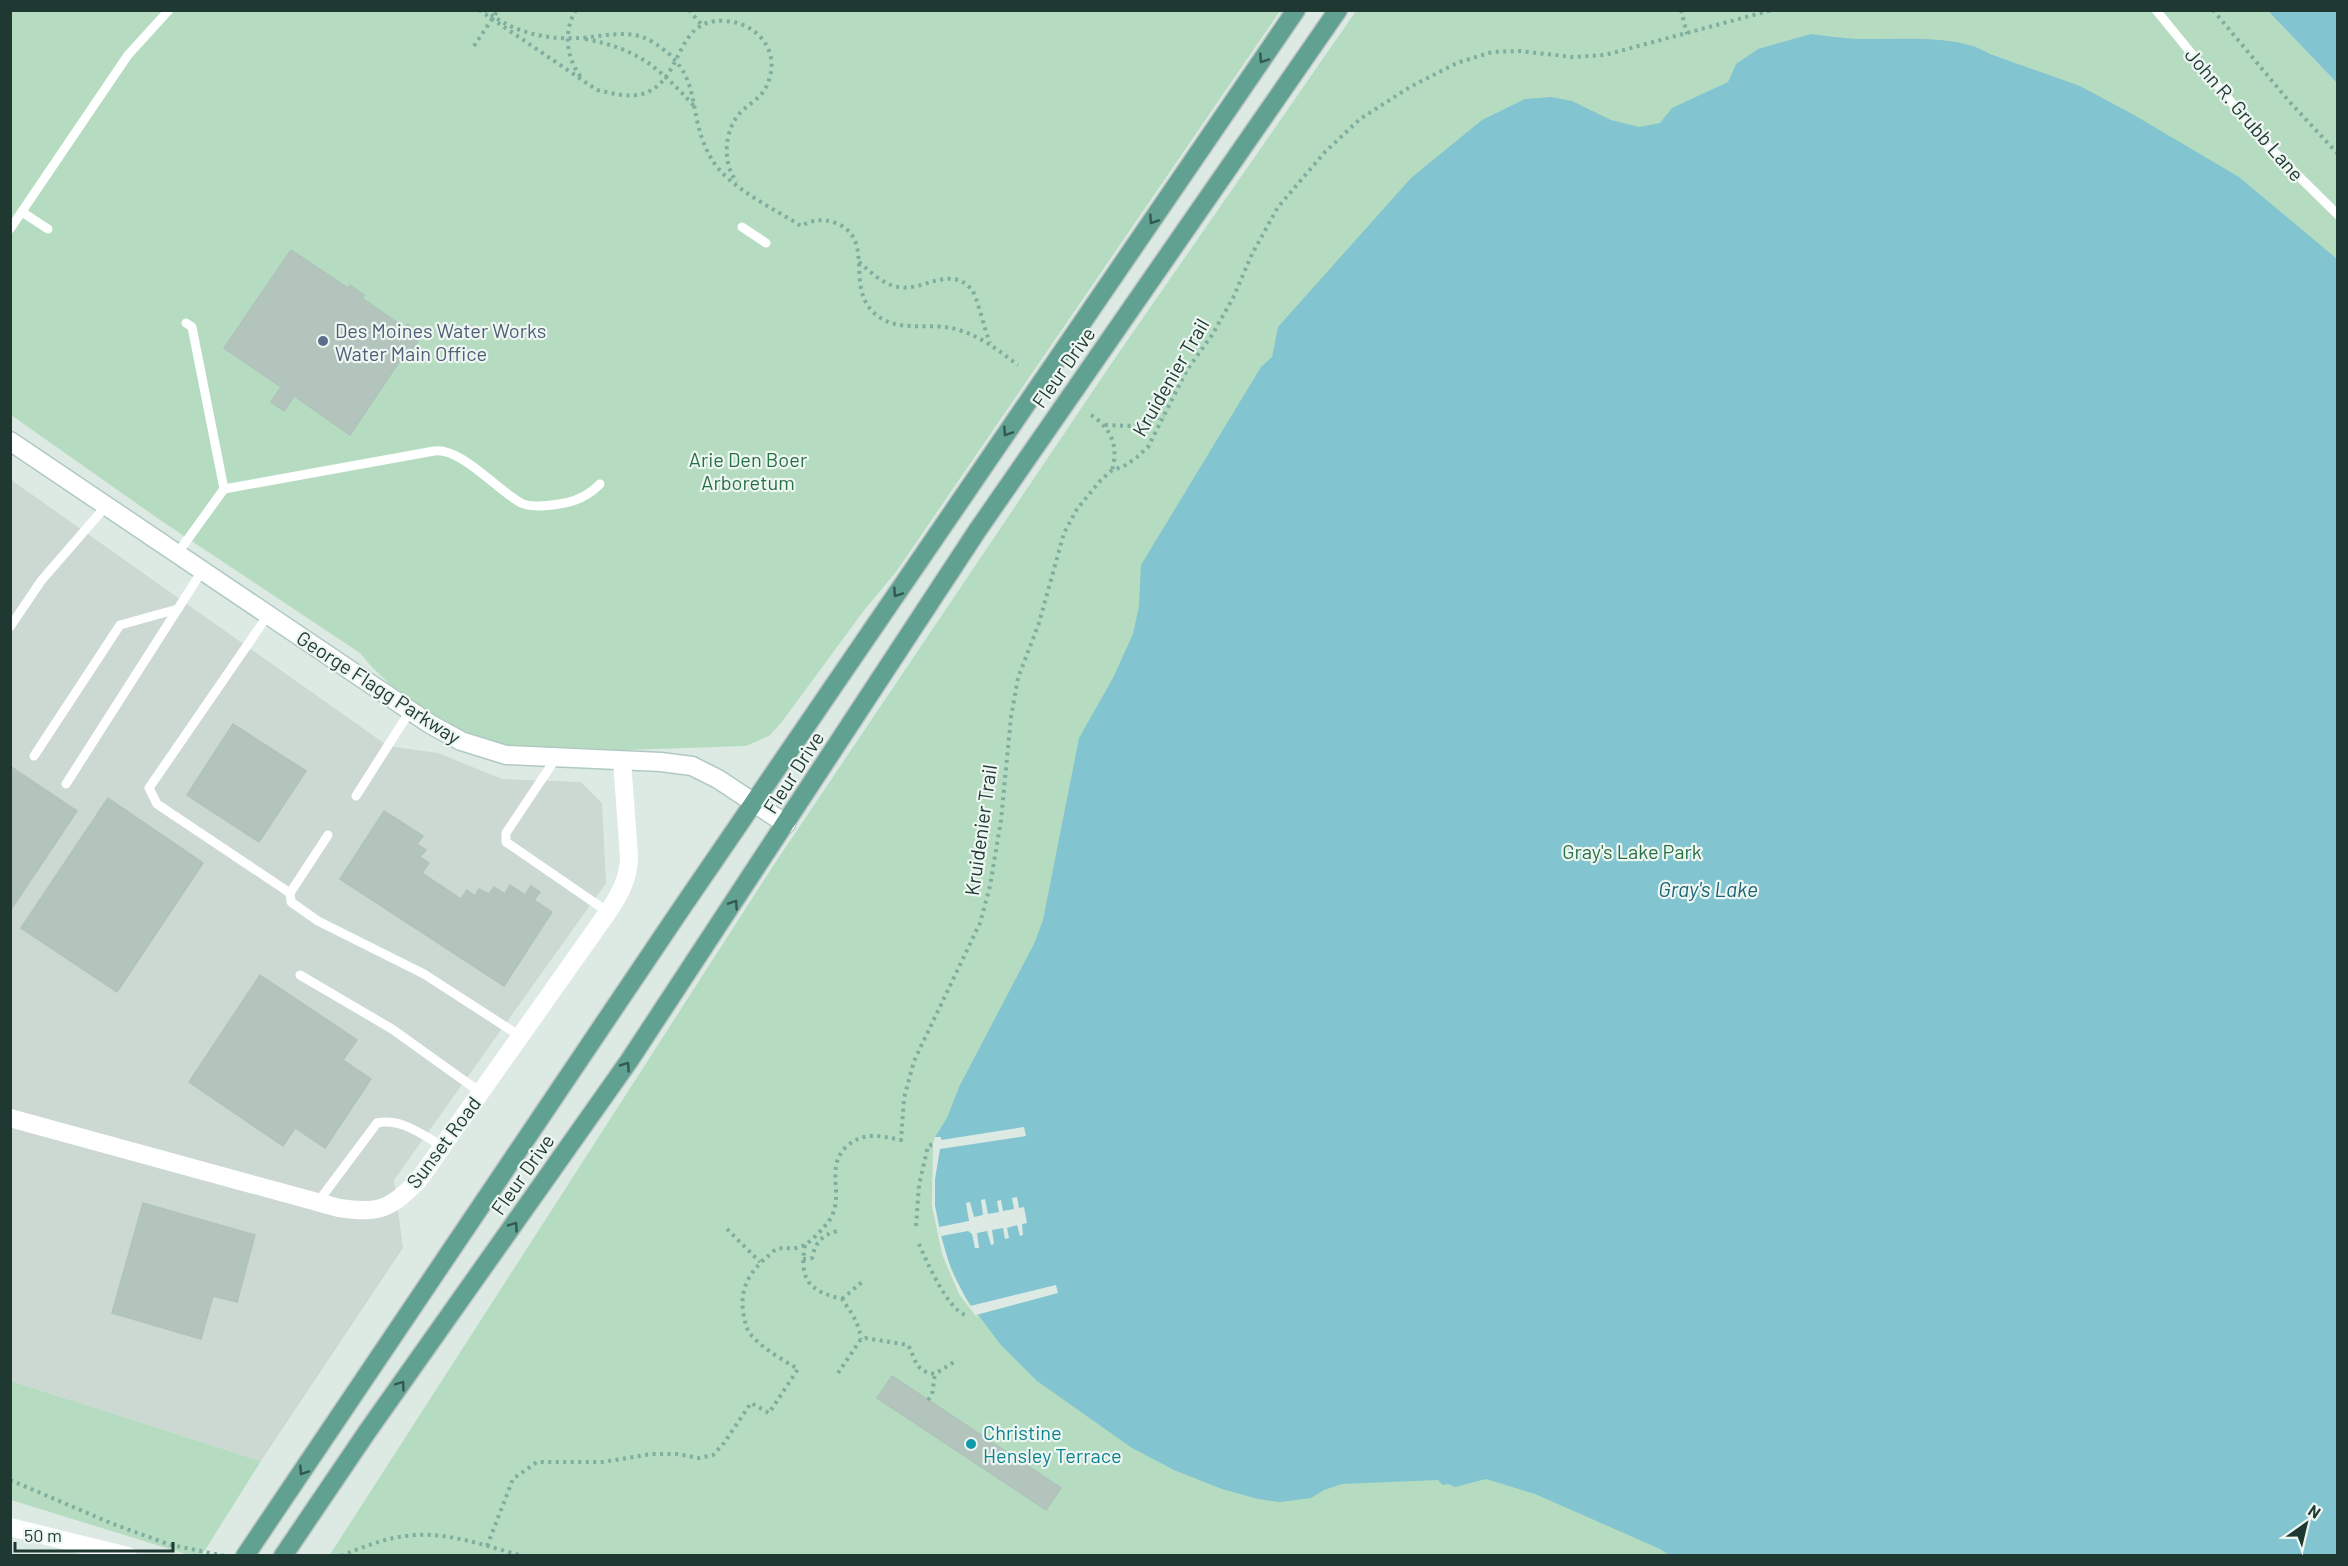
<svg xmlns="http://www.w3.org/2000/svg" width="2348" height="1566" font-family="Barlow,sans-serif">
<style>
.built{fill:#ccd9d3}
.green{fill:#b5dcc0}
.water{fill:#83c4d1}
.pier{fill:#ddeae4}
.building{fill:#b3c4bd;stroke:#b0c3bb;stroke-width:1.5}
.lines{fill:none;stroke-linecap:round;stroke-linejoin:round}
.secondary-casing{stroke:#b0cac1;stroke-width:21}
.primary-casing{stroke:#bcc4c2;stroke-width:21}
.path{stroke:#7dae9f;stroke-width:4;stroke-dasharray:3 4.5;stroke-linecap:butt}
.lane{stroke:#fff;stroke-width:9}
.street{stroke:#fff;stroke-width:18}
.secondary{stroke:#fff;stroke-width:18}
.primary{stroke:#61a191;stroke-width:18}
.oneway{stroke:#33584e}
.service-dot{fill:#5c6f8a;stroke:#eef6f2;stroke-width:2}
.culture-dot{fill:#0f9aa8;stroke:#eef6f2;stroke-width:2}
.labels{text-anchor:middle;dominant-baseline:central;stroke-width:4.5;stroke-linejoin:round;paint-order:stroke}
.street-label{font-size:20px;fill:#1f3932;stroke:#eef6f2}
.service-label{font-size:20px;fill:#4e5e75;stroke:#eef6f2;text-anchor:start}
.park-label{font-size:20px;fill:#287145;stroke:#eef6f2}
.culture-label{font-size:20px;fill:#0d838f;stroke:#eef6f2;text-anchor:start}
.water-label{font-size:21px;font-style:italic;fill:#186576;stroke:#eef6f2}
</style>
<rect width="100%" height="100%" fill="#ddeae4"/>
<path class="built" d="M10 479 388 746 438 753 502 779 581 782 602 803 606 883 394 1180 403 1248 261 1461 11 1381Z"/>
<g class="green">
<path d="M11 11H1280L896 572 865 609 781 723 769 736 746 746C696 748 645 749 595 751 570 752 531 755 508 748 454 733 394 696 360 653L163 522 11 415Z"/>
<path d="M1356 11H2268L2337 83V1555L329 1556 775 863 1111 364Z"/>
<path d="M10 1381H11L261 1461 202 1555H189L11 1500Z"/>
</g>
<g class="water">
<path d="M2268 11H2337V83Z"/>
<path d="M1811 34C1826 36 1842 38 1857 39 1895 40 1958 33 1990 54L2080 86 2134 115 2239 177 2337 259V1555H1669L1660 1549 1535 1494 1486 1479 1455 1487 1449 1484 1443 1485 1438 1480 1342 1484 1324 1490 1311 1498 1280 1502 1258 1499 1222 1489 1174 1470 1132 1448 1037 1381 1000 1344 962 1293 945 1253 935 1206V1137L947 1118 959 1087 1034 944 1043 920 1079 738 1113 678 1133 634 1139 606 1141 565 1261 367 1272 357 1278 327 1411 178 1482 120 1525 99 1551 97 1572 101 1611 120 1639 127 1660 123 1672 108 1728 82 1736 64 1758 49Z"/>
</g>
<path class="pier" d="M1024 1127 1026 1136 940 1149 935 1179V1206L939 1227 969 1221 966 1203 970 1202 974 1217 983 1215 981 1200 985 1199 988 1214 999 1212 997 1201 1001 1200 1003 1211 1014 1209 1012 1198 1017 1197 1019 1208 1024 1207 1027 1223 1022 1224 1023 1235 1020 1236 1017 1225 1007 1228 1009 1238 1005 1239 1003 1228 992 1230 994 1244 991 1245 987 1231 977 1233 979 1248H975L972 1234 968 1231 941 1236 951 1270 970 1306 1056 1285 1058 1293 976 1315 978 1319 959 1294 942 1254 932 1206 933 1144 935 1137H941V1140Z"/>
<g class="building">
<path d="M291 250 348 288 350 285 364 295 362 298 405 328 407 324 422 335 411 352 407 350 350 435 294 396 284 411 271 402 281 387 224 348Z"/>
<path d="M233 724 306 771 259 842 187 795Z"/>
<path d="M10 766 77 811 10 911Z"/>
<path d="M108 798 203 863 117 992 21 928Z"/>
<path d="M384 811 423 836 417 844 426 850 420 857 429 863 422 873 461 899 467 890 475 896 479 889 489 894 494 887 505 894 510 885 525 895 531 886 540 892 534 900 552 912 504 986 340 879Z"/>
<path d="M260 975 357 1040 343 1060 371 1079 325 1148 295 1128 283 1146 189 1082Z"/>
<path d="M143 1203 255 1235 237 1302 213 1296 201 1339 112 1313Z"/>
<path d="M892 1376 1061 1488 1046 1510 877 1398Z"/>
</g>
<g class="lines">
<g class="secondary-casing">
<path id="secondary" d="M10 441 430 724 461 741 506 755 661 762 692 766 718 779 786 824"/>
</g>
<g class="primary-casing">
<g id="primary">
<path d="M245 1556 679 912 1296 10"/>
<path d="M283 1556 367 1432 629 1061 977 531 1338 10"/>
</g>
</g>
<g class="path">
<path d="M479 10 597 90C612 93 627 98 642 94 685 82 673 17 725 21 758 23 782 52 767 85 762 98 748 104 739 114 724 132 722 164 737 182"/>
<path d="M485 10C511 32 546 40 579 38 602 37 629 28 651 41 707 74 684 112 711 158 727 187 773 208 801 226 812 220 823 218 836 223 875 239 846 283 872 311 897 336 928 320 959 330 982 337 999 351 1018 365"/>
<path d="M576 10C563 31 566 58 581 77"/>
<path d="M689 10 701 24"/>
<path d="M1681 10 1687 34"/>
<path d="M2213 10 2288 100 2338 154"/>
<path d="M585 39C639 49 659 68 695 107"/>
<path d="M474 46 498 10"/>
<path d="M859 262C871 272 882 284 898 287 923 292 951 264 972 290 977 296 985 332 990 343"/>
<path d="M1091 415C1111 428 1119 446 1112 470"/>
<path d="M1105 425 1132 426 1164 416"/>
<path d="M916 1226 919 1185 928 1146 933 1144"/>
<path d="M727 1229 760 1262"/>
<path d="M919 1244C927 1262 947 1308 965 1315"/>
<path d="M805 1245C799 1280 809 1291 842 1299 851 1312 859 1323 861 1339"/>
<path d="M803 1259 812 1258C815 1243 822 1235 837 1231"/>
<path d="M842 1299 862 1282"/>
<path d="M838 1373 861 1339 865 1338 908 1345C917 1361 914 1371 935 1374L954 1362"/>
<path d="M928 1400 932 1395 935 1374"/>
<path d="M10 1480 113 1524 171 1545 225 1556"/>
<path d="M487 1546 513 1479 537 1462H603L651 1454H677L699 1458 713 1455 724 1443 751 1403 769 1413 798 1369C783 1360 765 1350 753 1337 746 1330 745 1322 743 1312 740 1289 749 1272 767 1257 770 1254 774 1250 777 1249 784 1247 789 1249 796 1248 806 1247 817 1235 824 1227 850 1200 822 1171 846 1147 863 1131 880 1136 901 1140L904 1098 914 1061 980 923 990 886 1001 820 1011 717 1018 678 1039 623 1064 533 1077 509 1100 481 1111 471 1126 465 1137 457 1148 447 1187 370 1212 335 1233 298 1252 254 1278 207 1325 152 1360 119 1410 87 1457 63 1492 52 1519 51 1573 57 1605 55 1772 10"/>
<path d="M341 1556C365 1546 390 1536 417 1535 452 1533 489 1547 523 1556"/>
</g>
<g class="lane">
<path d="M2156 10 2263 141 2338 215"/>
<path d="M22 212 48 229"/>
<path d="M742 227 766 243"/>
<path d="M10 229 128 55 169 10"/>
<path d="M186 323 192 327 224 489"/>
<path d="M177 554 224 489 434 451C461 447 498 491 521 503 532 508 547 506 559 504 576 502 588 496 600 484"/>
<path d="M268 615 149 788 157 804 290 893 291 902 318 921 424 974 520 1036"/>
<path d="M10 627 41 581 106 506"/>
<path d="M34 756 120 625 178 609"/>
<path d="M556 758 506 833V842L608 912"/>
<path d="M66 784 202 571"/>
<path d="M356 796 410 711"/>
<path d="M290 893 328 835"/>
<path d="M300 975 392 1029 480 1092"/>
<path d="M318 1202 377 1123C401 1118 421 1134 442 1146"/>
</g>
<g class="street">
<path d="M10 1118 339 1208C379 1214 390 1209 418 1181L608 912C620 894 629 878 629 856L622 761"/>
<path d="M10 1527 128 1556"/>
</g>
<use href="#secondary" class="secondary"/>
<use href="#primary" class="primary"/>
</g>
<defs><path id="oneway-chevron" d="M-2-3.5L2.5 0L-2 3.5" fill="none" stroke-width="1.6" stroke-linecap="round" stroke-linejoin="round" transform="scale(1.5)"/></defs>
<g class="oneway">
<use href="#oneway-chevron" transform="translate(1263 59) rotate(124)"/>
<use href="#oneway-chevron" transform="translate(1153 220) rotate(124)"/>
<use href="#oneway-chevron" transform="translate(1007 432) rotate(124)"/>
<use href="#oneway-chevron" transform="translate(897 593) rotate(124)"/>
<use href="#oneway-chevron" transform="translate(734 904) rotate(-56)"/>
<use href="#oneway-chevron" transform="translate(626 1066) rotate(-55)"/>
<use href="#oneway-chevron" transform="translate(514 1226) rotate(-55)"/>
<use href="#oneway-chevron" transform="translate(401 1385) rotate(-54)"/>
<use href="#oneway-chevron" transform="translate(303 1471) rotate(124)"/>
</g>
<circle class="service-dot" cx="323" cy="341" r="6"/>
<circle class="culture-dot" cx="971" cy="1444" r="6"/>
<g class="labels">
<g class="street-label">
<text transform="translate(2245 114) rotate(49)">John R. Grubb Lane</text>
<text transform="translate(1063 367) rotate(-55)">Fleur Drive</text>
<text transform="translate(1170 377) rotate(-60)">Kruidenier Trail</text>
<text transform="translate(379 687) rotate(33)">George Flagg Parkway</text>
<text transform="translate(793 772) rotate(-57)">Fleur Drive</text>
<text transform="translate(980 830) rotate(-82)">Kruidenier Trail</text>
<text transform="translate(443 1142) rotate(-53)">Sunset Road</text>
<text transform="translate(522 1174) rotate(-55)">Fleur Drive</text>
</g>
<g class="service-label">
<text x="335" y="330">Des Moines Water Works<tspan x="335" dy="23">Water Main Office</tspan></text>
</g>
<g class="park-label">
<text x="748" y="459">Arie Den Boer<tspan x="748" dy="23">Arboretum</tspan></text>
<text x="1632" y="851">Gray's Lake Park</text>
</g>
<g class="culture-label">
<text x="983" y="1432">Christine<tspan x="983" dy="23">Hensley Terrace</tspan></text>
</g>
<g class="water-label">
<text x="1708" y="888">Gray's Lake</text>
</g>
</g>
<rect width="2348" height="1566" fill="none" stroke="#1f3932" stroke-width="24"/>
<g transform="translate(2306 1524) rotate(34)" stroke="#eef6f2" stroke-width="4.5" paint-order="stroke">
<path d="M0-4.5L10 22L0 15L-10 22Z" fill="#1f3932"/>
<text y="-9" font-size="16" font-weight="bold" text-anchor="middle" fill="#1f3932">N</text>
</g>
<path d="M15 1542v9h158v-9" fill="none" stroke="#1f3932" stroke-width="3"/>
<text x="24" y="1542" font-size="18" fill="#1f3932" stroke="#eef6f2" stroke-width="4.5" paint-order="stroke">50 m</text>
</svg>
